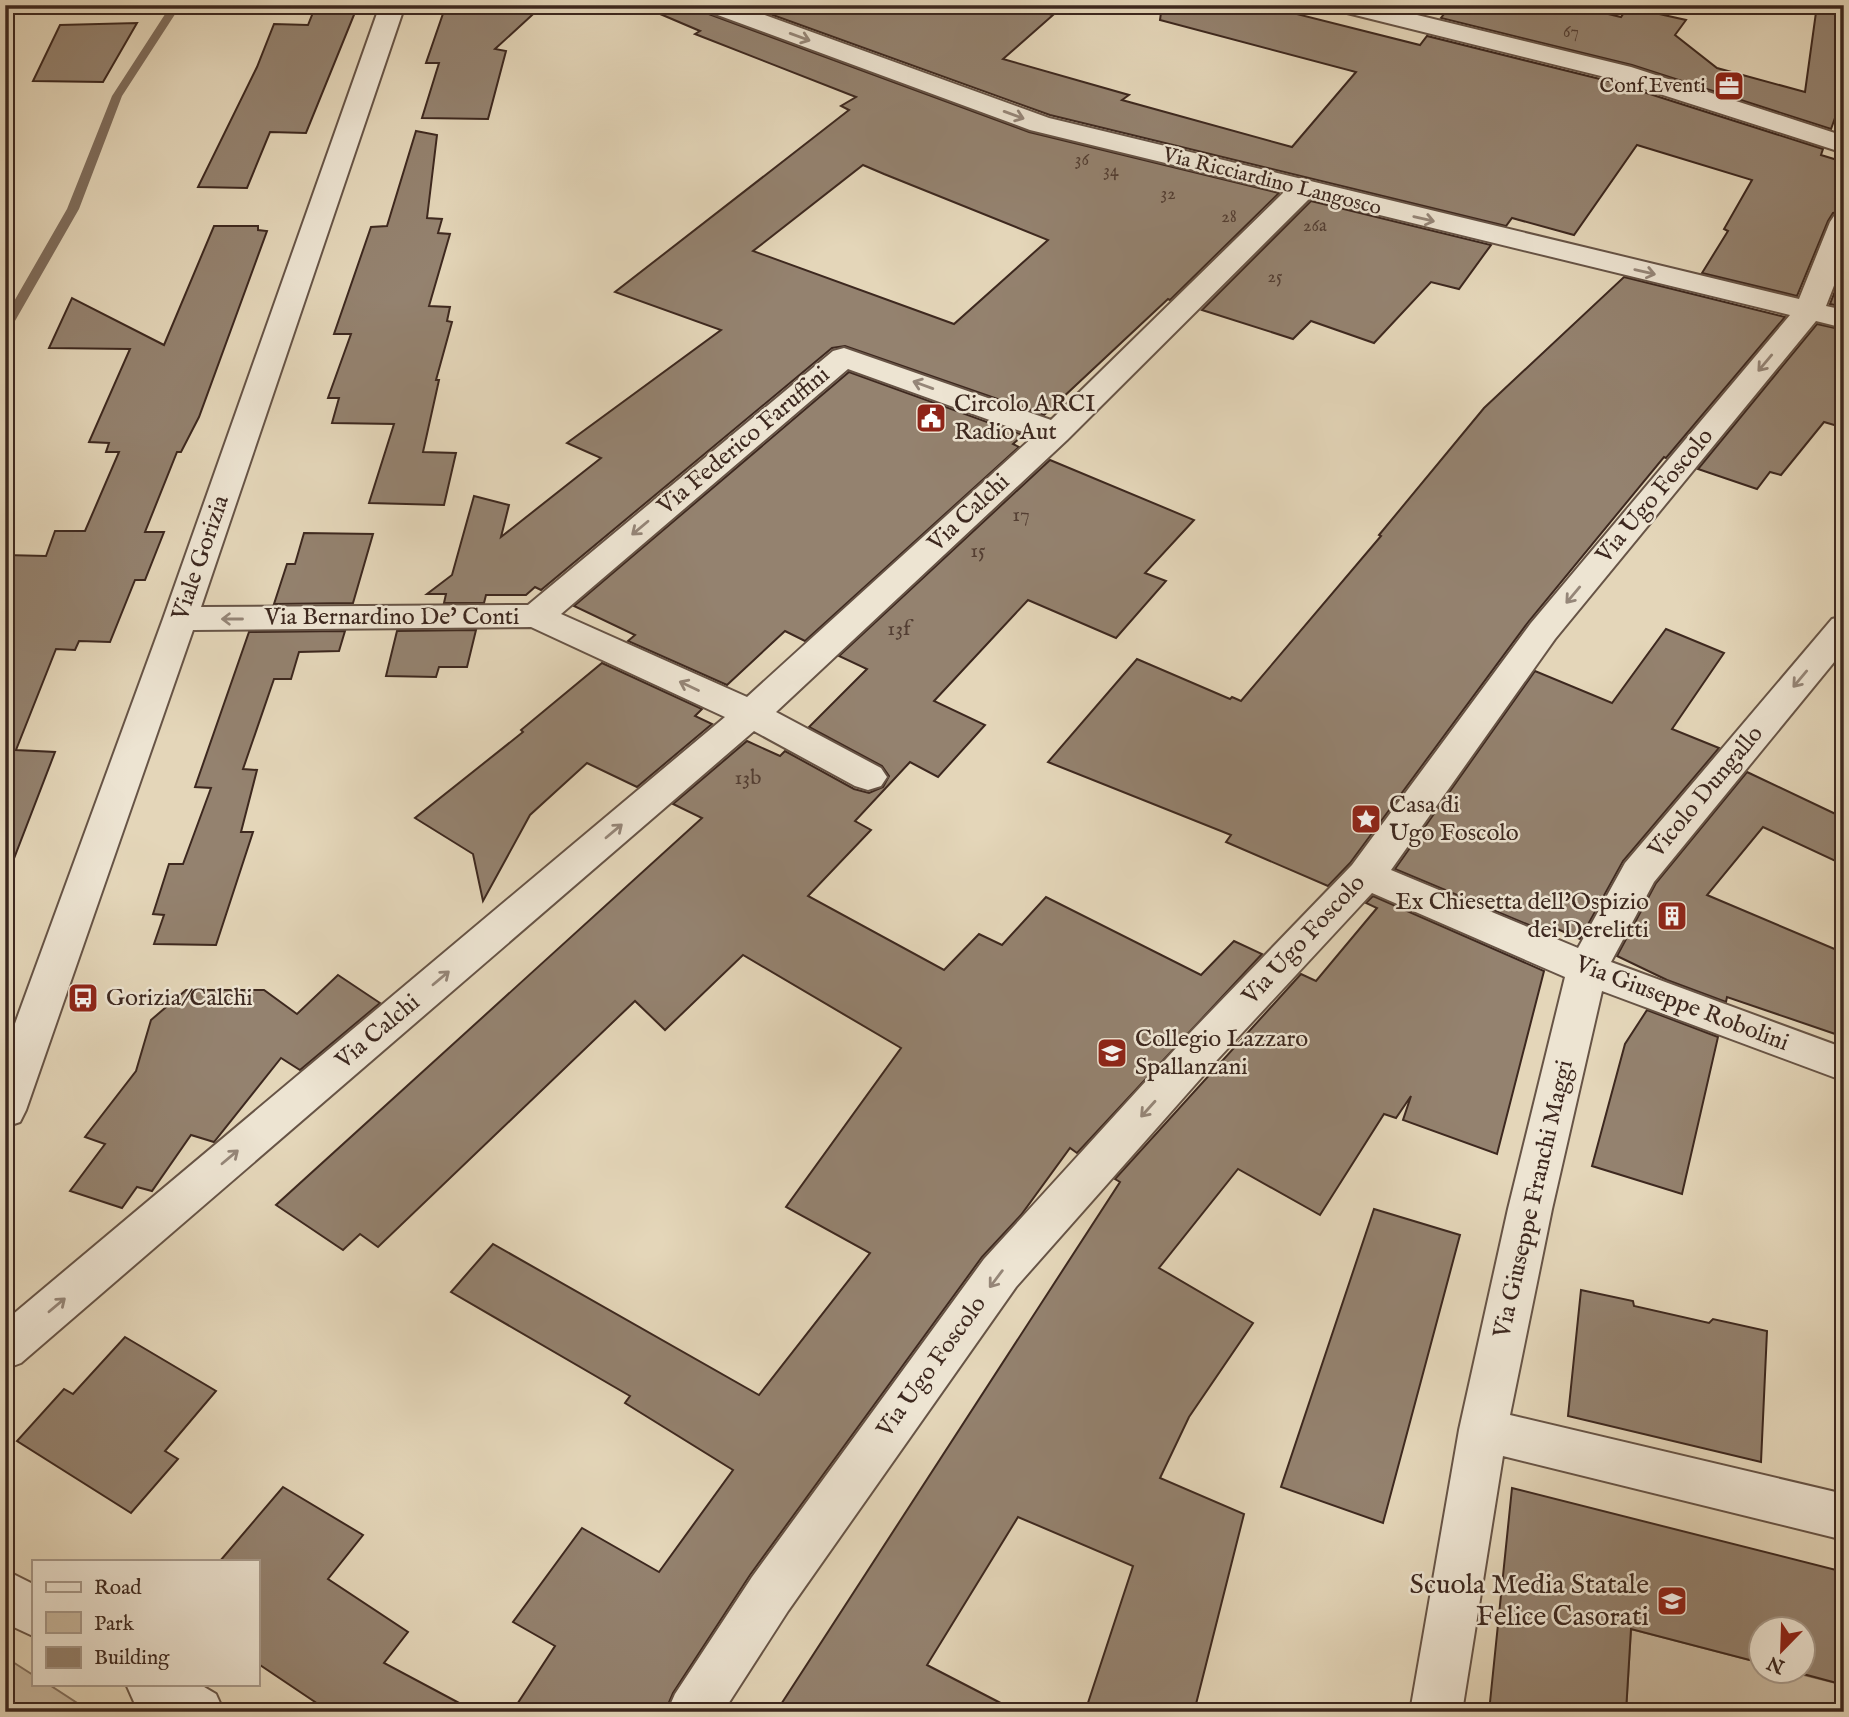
<svg xmlns="http://www.w3.org/2000/svg" width="1849" height="1717" font-family="'IM FELL English',serif">
<style>
.green{fill:#c8b89f;stroke:#82705f;stroke-width:2}
.lines{fill:none;stroke-linecap:round;stroke-linejoin:round}
.stream{fill:#7f6d5c;fill-rule:evenodd}
.building{fill:#94826f;stroke:#3d281f;stroke-width:2;fill-rule:evenodd}
.minor-casing{stroke:#675446;stroke-width:4}
.minor{fill:#ede4d2;fill-rule:evenodd}
.oneway{stroke:#958678}
.labels{text-anchor:middle;dominant-baseline:central;stroke-width:5;stroke-linejoin:round;paint-order:stroke}
.far-number-label{font-size:18px;fill:#533e33}
.far-poi-label{font-size:21px;fill:#3d281f;stroke:#ede4d2;text-anchor:end}
.far-street-label{font-size:21px;fill:#3d281f;stroke:#ede4d2}
.number-label{font-size:21px;fill:#533e33}
.poi-label{font-size:24px;fill:#3d281f;stroke:#ede4d2;text-anchor:start}
.street-label{font-size:24px;fill:#3d281f;stroke:#ede4d2}
.near-poi-label{font-size:28px;fill:#3d281f;stroke:#ede4d2;text-anchor:end}
</style>
<rect width="100%" height="100%" fill="#e4d6b9"/>
<filter id="stains"><feTurbulence type="fractalNoise" baseFrequency=".00286" numOctaves="4"/><feColorMatrix values="0 0 0 0 .2 0 0 0 0 .09 0 0 0 0 .02 0 0 0 .5 -.17"/></filter>
<radialGradient id="worn" r=".72"><stop offset=".6" stop-color="#630" stop-opacity="0"/><stop offset="1" stop-color="#630" stop-opacity=".3"/></radialGradient>
<g class="green">
<path d="M1631 1629 1761 1663 1762 1672H1792L1844 1685V1712H1626Z"/>
<path d="M5 1657 33 1675V1684H48L91 1712H5Z"/>
</g>
<g class="lines">
<path class="stream" d="M171 5H181L122 96 79 209 11 328 5 332V317L67 209 112 96Z"/>
</g>
<g class="building">
<path d="M316 5H358L306 133 270 132 247 188 198 187 257 67 274 24 308 25Z"/>
<path d="M446 5H543L495 49 506 51 488 119 422 118 439 63H426Z"/>
<path d="M639 5H699L703 12 1029 132 1279 193 1170 300 1168 299 1044 415 845 346 832 348 541 590 535 587 526 595H486L484 603H444L446 594H427L452 575 474 496 509 505 501 537 601 458 567 443 721 330 615 292 849 110 841 106 856 97 695 34 700 31ZM863 165 884 174 1048 240 954 324 753 251Z"/>
<path d="M745 5H1015L1053 15 1003 59 1129 95 1122 100 1292 147 1356 72 1160 20 1162 5H1261L1420 45 1427 36 1612 82 1823 149 1821 155 1844 162V211L1833 213 1828 221 1797 296 1702 273 1728 231 1724 229 1752 180 1637 145 1574 235 1512 218 1506 226 1050 115Z"/>
<path d="M1451 5H1571L1621 17 1628 7 1686 20 1675 35 1717 68 1805 92 1817 5H1844V93L1831 129 1632 65 1441 18Z"/>
<path d="M137 23 103 82 33 81 60 25Z"/>
<path d="M416 131 437 135 427 218 442 219 438 233 450 234 429 306 450 307 447 321 452 322 436 380H439L423 452 456 453 444 505 369 503 394 424 332 423 339 398H328L351 334H334L371 227 387 226Z"/>
<path d="M1311 201 1491 245 1459 289 1431 282 1374 343 1311 321 1293 339 1202 310Z"/>
<path d="M214 226H258V230L267 231 199 417 181 452H177L145 532H164L145 580H135L110 642 79 641 75 650 56 649 16 750 55 752 8 874 5 873V555L46 556 55 531H85L119 452H106L109 443 89 442 130 349 49 348 72 298 164 345Z"/>
<path d="M1844 268V307L1830 304Z"/>
<path d="M1624 277 1785 317 1666 458 1664 457 1529 621 1350 863 1328 886 1226 842 1231 835 1048 762 1137 659 1230 699 1232 697 1241 701 1381 536 1379 535 1484 408Z"/>
<path d="M1817 324 1844 330V428L1824 422 1781 475 1770 472 1757 489 1698 469Z"/>
<path d="M849 372 1023 435 1013 444 1019 447 805 641 785 631 727 685 628 641 635 635 574 606Z"/>
<path d="M1050 460 1194 520 1145 573 1166 581 1116 638 1028 600 934 701 985 725 938 777 910 762 855 821 871 830 808 896 944 970 979 934 1002 945 1046 897 1201 975 1234 941 1262 954 1077 1153 1070 1148 1021 1215 982 1257 750 1575 673 1693 665 1712H512L555 1646 513 1622 582 1528 659 1572 733 1470 625 1403 630 1396 451 1292 493 1244 759 1395 870 1253 786 1207 901 1048 743 955 665 1030 635 1001 378 1247 360 1234 343 1250 276 1205 702 818 673 804 747 741 780 756 785 751 854 789 869 793 883 787 889 776 882 766 809 727 867 669 839 656Z"/>
<path d="M304 533 373 534 353 603 274 604 287 564H295Z"/>
<path d="M1666 629 1724 653 1672 729 1719 748 1623 861 1580 939 1555 928 1553 935 1395 869 1535 671 1612 703Z"/>
<path d="M476 630 467 667H439L436 677 386 676 397 631Z"/>
<path d="M345 631 339 651 299 652 291 679H274L243 769 257 770 241 832H253L216 945 154 944 164 915 153 914 169 864H183L211 788 195 787 249 632Z"/>
<path d="M602 663 702 709 695 716 712 724 637 787 587 763 530 815 483 901 473 854 415 818 523 732 521 730Z"/>
<path d="M1747 772 1844 818V865L1763 827 1707 895 1844 953V1037L1727 997 1726 1002 1667 980 1617 956 1656 883Z"/>
<path d="M1373 896 1544 971 1497 1154 1403 1120 1411 1096 1396 1118 1384 1114 1320 1215 1238 1169 1159 1268 1253 1323 1189 1417 1160 1478 1244 1514 1194 1712H1085L1133 1566 1018 1517 927 1665 1018 1712H776L1120 1182 1115 1179 1301 974 1316 981 1377 908 1366 903Z"/>
<path d="M338 975 380 1003 300 1070 281 1058 214 1142 191 1135 152 1191 137 1187 122 1208 70 1191 105 1144 85 1137 136 1071 151 1020 186 990H264L297 1014Z"/>
<path d="M1647 1010 1718 1037 1682 1194 1592 1166 1625 1044Z"/>
<path d="M1374 1209 1460 1235 1383 1523 1281 1487Z"/>
<path d="M1581 1290 1633 1301 1634 1306 1709 1323 1713 1319 1767 1331 1761 1462 1568 1416Z"/>
<path d="M125 1337 216 1391 165 1451 178 1459 131 1513 17 1441 64 1389 73 1394Z"/>
<path d="M283 1487 363 1535 328 1579 408 1632 384 1663 476 1712H330L257 1663V1561H220Z"/>
<path d="M1512 1488 1844 1572V1685L1792 1671H1803V1629H1761V1663L1631 1629 1626 1712H1489Z"/>
</g>
<g class="lines">
<g class="minor-casing">
<g id="minor">
<path d="M380 5H405L201 607 528 605 833 351 844 348 1051 420 1284 192 1030 130 704 10 701 5H737L1049 118 1799 299 1830 222 1834 216 1844 214V260L1826 306 1844 310V328L1816 321 1555 639 1391 870 1578 948 1625 863 1832 619 1844 616V650L1654 882 1611 962 1844 1048V1081L1602 991 1552 1209 1510 1415 1844 1494V1540L1503 1456 1462 1712H1410L1459 1430 1508 1209 1565 977 1372 893 1217 1060 1016 1287 788 1611 723 1712H667L675 1694 752 1577 984 1259 1187 1036 1352 865 1531 623 1790 315 1310 198 1067 440 776 712 881 768 887 777 881 786 868 790 855 786 754 731 21 1363 5 1369V1321L725 717 531 627 193 630 26 1110 20 1122 5 1127V1051L163 619ZM848 369 1034 436 747 697 561 614Z"/>
<path d="M1332 5H1376L1631 67 1844 136V153L1613 79 1335 10Z"/>
<path d="M5 1570 33 1584V1636L5 1623Z"/>
<path d="M126 1684H199L216 1694 224 1712H150L134 1702Z"/>
</g>
</g>
<use href="#minor" class="minor"/>
</g>
<defs><path id="oneway-shaft" d="M-6 0H5M1.5-3L5.5 0L1.5 3" fill="none" stroke-width="1.6" stroke-linecap="round" stroke-linejoin="round" transform="scale(1.75)"/></defs>
<g class="oneway">
<use href="#oneway-shaft" transform="translate(800 37) rotate(20)"/>
<use href="#oneway-shaft" transform="translate(1014 115) rotate(20)"/>
<use href="#oneway-shaft" transform="translate(1424 219) rotate(13)"/>
<use href="#oneway-shaft" transform="translate(1645 272) rotate(13)"/>
<use href="#oneway-shaft" transform="translate(1765 363) rotate(130)"/>
<use href="#oneway-shaft" transform="translate(923 385) rotate(-160)"/>
<use href="#oneway-shaft" transform="translate(640 528) rotate(140)"/>
<use href="#oneway-shaft" transform="translate(1573 595) rotate(130)"/>
<use href="#oneway-shaft" transform="translate(232 619) rotate(180)"/>
<use href="#oneway-shaft" transform="translate(1800 679) rotate(130)"/>
<use href="#oneway-shaft" transform="translate(689 686) rotate(-155)"/>
<use href="#oneway-shaft" transform="translate(614 831) rotate(-40)"/>
<use href="#oneway-shaft" transform="translate(441 978) rotate(-40)"/>
<use href="#oneway-shaft" transform="translate(1148 1109) rotate(132)"/>
<use href="#oneway-shaft" transform="translate(230 1157) rotate(-40)"/>
<use href="#oneway-shaft" transform="translate(996 1279) rotate(127)"/>
<use href="#oneway-shaft" transform="translate(57 1305) rotate(-40)"/>
</g>
<defs>
<g id="office-square" transform="scale(1.575)"><rect x="-9" y="-9" width="18" height="18" rx="4" fill="#8f2418" stroke="#ede4d2"/><path d="M-6-3h4V-5.5h4V-3h4V5H-6ZM-1-4.5V-3h2v-1.5ZM-6 0V1H6V0Z" fill="#fff"/></g>
<g id="civic-square" transform="scale(1.575)"><rect x="-9" y="-9" width="18" height="18" rx="4" fill="#8f2418" stroke="#ede4d2"/><path d="M-.6-6.5H3V-4.5H.6V-3L4-1V1h2V6H-6V1h2V-1L-.6-3ZM-1.2 2.5V6h2.4V2.5Z" fill="#fff"/></g>
<g id="sight-square" transform="scale(1.575)"><rect x="-9" y="-9" width="18" height="18" rx="4" fill="#8f2418" stroke="#ede4d2"/><path d="M0-6L1.8-2.2L6-1.7L2.9 1.2L3.7 5.4L0 3.3L-3.7 5.4L-2.9 1.2L-6-1.7L-1.8-2.2Z" fill="#fff"/></g>
<g id="building-square" transform="scale(1.575)"><rect x="-9" y="-9" width="18" height="18" rx="4" fill="#8f2418" stroke="#ede4d2"/><path d="M-4-6H4V6H1V3H-1V6H-4ZM-2.5-4.3h1.7v1.8h-1.7ZM.8-4.3h1.7v1.8H.8ZM-2.5-1h1.7V.8h-1.7ZM.8-1h1.7V.8H.8Z" fill="#fff"/></g>
<g id="bus-square" transform="scale(1.575)"><rect x="-9" y="-9" width="18" height="18" rx="4" fill="#8f2418" stroke="#ede4d2"/><path d="M-5-6H5V4H4V6H2V4H-2V6H-4V4H-5ZM-3.5-4V0h7V-4ZM-3.5 1.2v1.5H-2V1.2ZM2 1.2v1.5H3.5V1.2Z" fill="#fff"/></g>
<g id="university-square" transform="scale(1.575)"><rect x="-9" y="-9" width="18" height="18" rx="4" fill="#8f2418" stroke="#ede4d2"/><path d="M0-5L7-2L0 1L-7-2ZM-4 1L0 2.5L4 1V4Q0 6-4 4Z" fill="#fff"/></g>
<g id="school-square" transform="scale(1.575)"><rect x="-9" y="-9" width="18" height="18" rx="4" fill="#8f2418" stroke="#ede4d2"/><path d="M0-5L7-2L0 1L-7-2ZM-4 1L0 2.5L4 1V4Q0 6-4 4Z" fill="#fff"/></g>
</defs>
<g fill-rule="evenodd">
<use href="#office-square" x="1729" y="86"/>
<use href="#civic-square" x="931" y="418"/>
<use href="#sight-square" x="1366" y="819"/>
<use href="#building-square" x="1672" y="916"/>
<use href="#bus-square" x="83" y="998"/>
<use href="#university-square" x="1112" y="1053"/>
<use href="#school-square" x="1672" y="1601"/>
</g>
<g class="labels">
<g class="far-number-label">
<text x="1571" y="32">67</text>
<text x="1082" y="160">36</text>
<text x="1111" y="171">34</text>
<text x="1168" y="194">32</text>
<text x="1229" y="217">28</text>
<text x="1315" y="226">26a</text>
<text x="1275" y="277">25</text>
</g>
<g class="far-poi-label">
<text x="1706" y="86">Conf Eventi</text>
</g>
<g class="far-street-label">
<text transform="translate(1272 182) rotate(14)">Via Ricciardino Langosco</text>
</g>
<g class="number-label">
<text x="1021" y="515">17</text>
<text x="978" y="551">15</text>
<text x="899" y="629">13f</text>
<text x="748" y="778">13b</text>
</g>
<g class="poi-label">
<text x="954" y="404">Circolo ARCI<tspan x="954" dy="28">Radio Aut</tspan></text>
<text x="1389" y="805">Casa di<tspan x="1389" dy="28">Ugo Foscolo</tspan></text>
<text x="1649" y="902" text-anchor="end">Ex Chiesetta dell'Ospizio<tspan x="1649" dy="28">dei Derelitti</tspan></text>
<text x="106" y="998">Gorizia/Calchi</text>
<text x="1135" y="1039">Collegio Lazzaro<tspan x="1135" dy="28">Spallanzani</tspan></text>
</g>
<g class="street-label">
<text transform="translate(744 441) rotate(-40)">Via Federico Faruffini</text>
<text transform="translate(1655 496) rotate(-50)">Via Ugo Foscolo</text>
<text transform="translate(969 513) rotate(-43)">Via Calchi</text>
<text transform="translate(201 558) rotate(-71)">Viale Gorizia</text>
<text x="392" y="617">Via Bernardino De' Conti</text>
<text transform="translate(1706 792) rotate(-50)">Vicolo Dungallo</text>
<text transform="translate(1304 940) rotate(-47)">Via Ugo Foscolo</text>
<text transform="translate(1682 1004) rotate(21)">Via Giuseppe Robolini</text>
<text transform="translate(378 1032) rotate(-40)">Via Calchi</text>
<text transform="translate(1534 1199) rotate(-77)">Via Giuseppe Franchi Maggi</text>
<text transform="translate(932 1367) rotate(-54)">Via Ugo Foscolo</text>
</g>
<g class="near-poi-label">
<text x="1649" y="1585">Scuola Media Statale<tspan x="1649" dy="32">Felice Casorati</tspan></text>
</g>
</g>
<rect width="1849" height="1717" fill="none" stroke="#e4d6b9" stroke-width="28"/>
<rect x="7" y="7" width="1835" height="1703" fill="none" stroke="#3d281f" stroke-width="3.5"/>
<rect x="14" y="14" width="1821" height="1689" fill="none" stroke="#3d281f" stroke-width="2"/>
<rect x="32" y="1560" width="228" height="126" fill="#ede4d2" stroke="#a7998a" stroke-width="2"/>
<rect x="46" y="1582" width="35" height="10" fill="#ede4d2" stroke="#a7998a" stroke-width="2"/>
<text x="94" y="1594" font-size="21" fill="#3d281f">Road</text>
<rect x="46" y="1612" width="35" height="21" fill="#c8b89f" stroke="#a7998a" stroke-width="2"/>
<text x="94" y="1630" font-size="21" fill="#3d281f">Park</text>
<rect x="46" y="1647" width="35" height="21" fill="#94826f" stroke="#a7998a" stroke-width="2"/>
<text x="94" y="1664" font-size="21" fill="#3d281f">Building</text>
<g transform="translate(1782 1650) rotate(203)"><circle r="33" fill="#ede4d2" stroke="#a7998a" stroke-width="2"/>
<path d="M0-5L12 26L0 18L-12 26Z" fill="#8f2418"/>
<text y="-10" font-size="19" font-weight="bold" text-anchor="middle" fill="#3d281f">N</text>
</g>
<rect width="100%" height="100%" filter="url(#stains)"/>
<rect width="100%" height="100%" fill="url(#worn)"/>
</svg>
